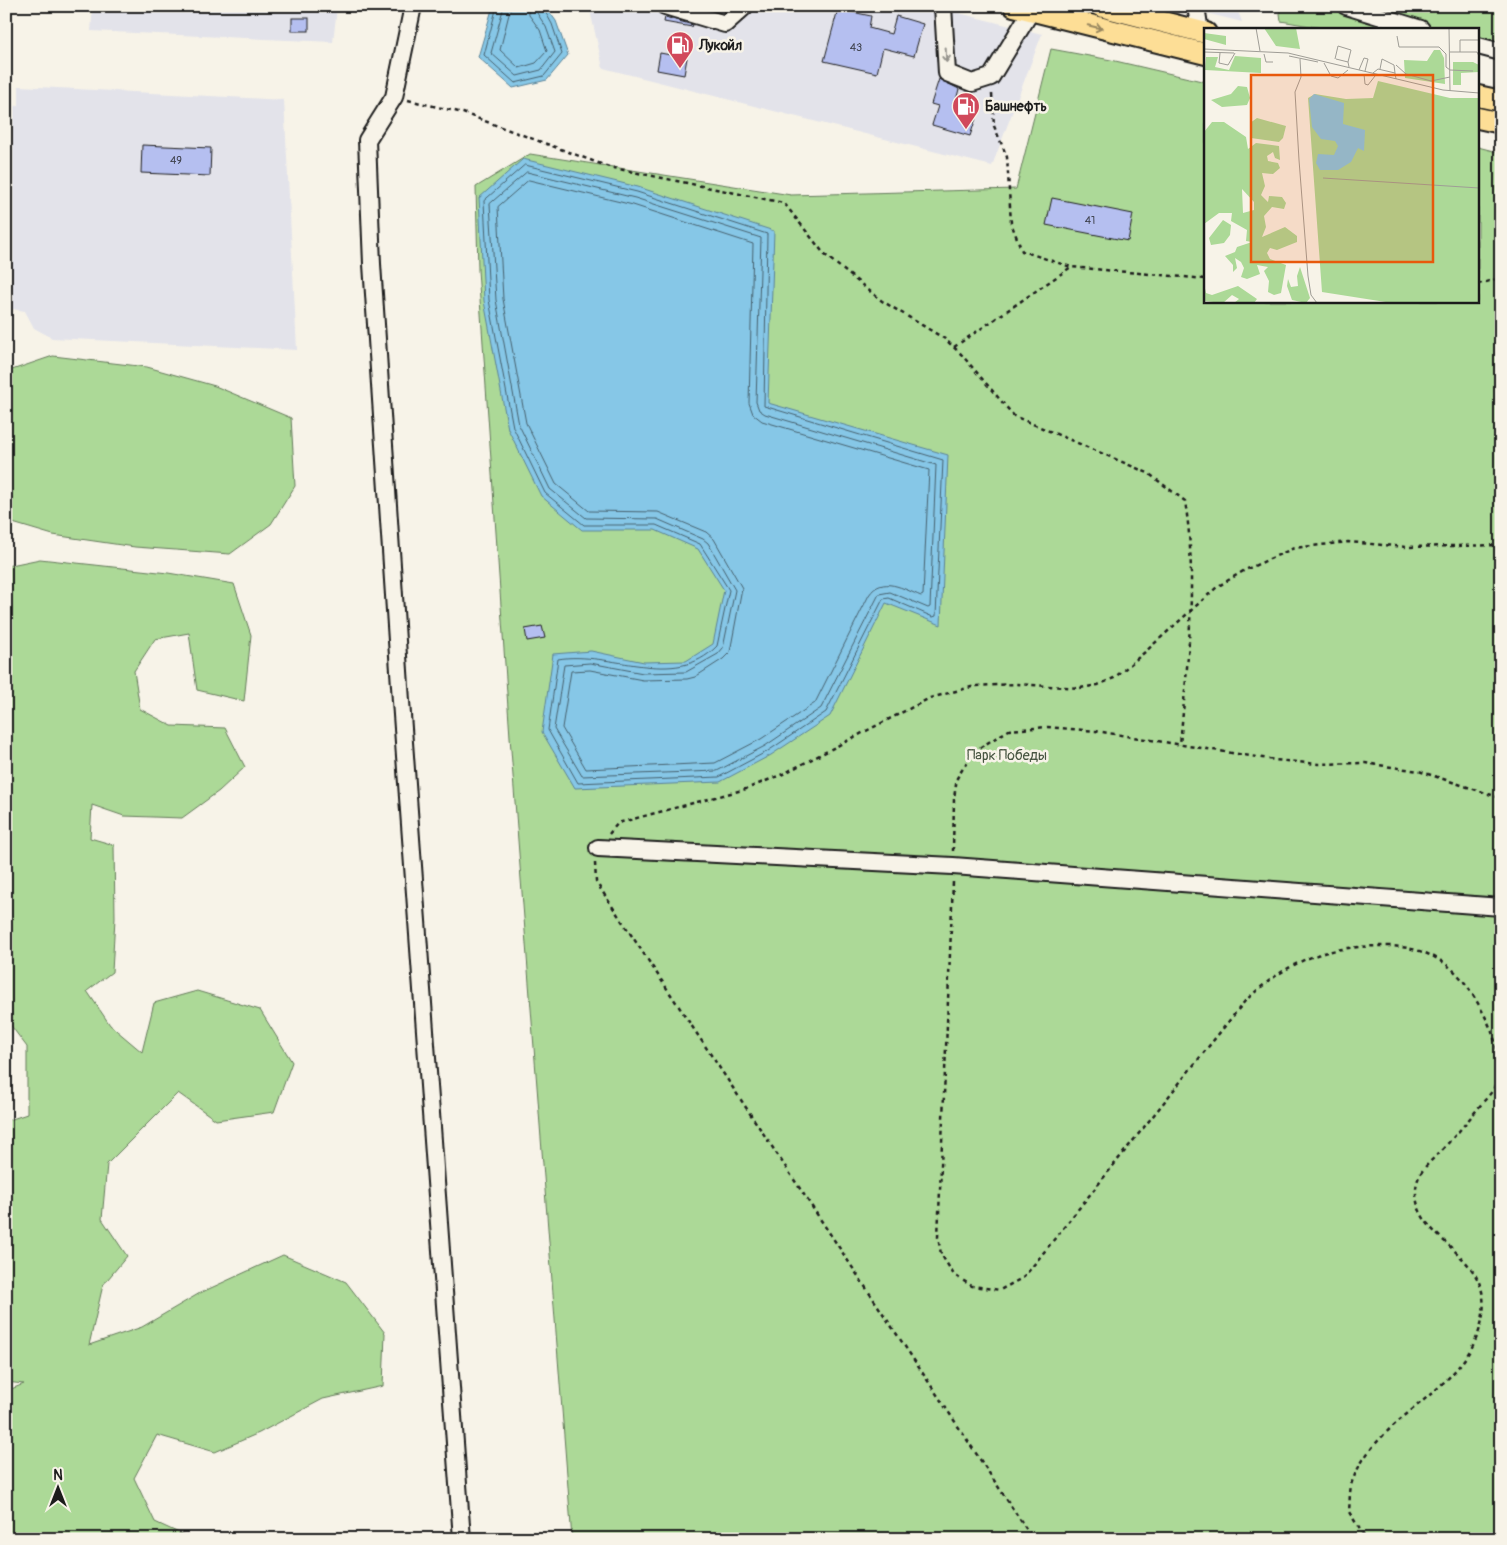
<svg xmlns="http://www.w3.org/2000/svg" width="1507" height="1545" font-family="Pangolin,sans-serif">
<style>
.built{fill:#e3e3ea}
.green{fill:#acd997;stroke:#647a5a}
.water{fill:#86c7e7;stroke:#5c8396}
.lines{fill:none;stroke-linecap:round;stroke-linejoin:round}
.shore{stroke:#46606d;stroke-width:1}
.building{fill:#b5bff0;stroke:#1c1c1c}
.minor-casing{stroke:#1c1c1c;stroke-width:20}
.major-casing{stroke:#1c1c1c;stroke-width:24}
.path{stroke:#1c1c1c;stroke-width:2.5;stroke-dasharray:4 4;stroke-linecap:butt}
.minor{stroke:#f7f3e8;stroke-width:16}
.major{stroke:#fdde96;stroke-width:20}
.oneway{stroke:#98875f}
.oneway2{stroke:#94928c}
.labels{text-anchor:middle;dominant-baseline:central;stroke-width:5;stroke-linejoin:round;paint-order:stroke}
.number-label{font-size:11px;fill:#424551}
.poi-label{font-size:14px;font-weight:bold;fill:#1c1c1c;stroke:#f7f3e8;text-anchor:start}
.park-label{font-size:14px;fill:#475541;stroke:#f7f3e8}
.inset-road{fill:none;stroke:#9f9d96;stroke-width:1}
.view{fill:#e8590c;fill-opacity:0.15;stroke:#e8590c;stroke-width:2.5}
.inset-edge{fill:none;stroke:#1c1c1c;stroke-width:2.5}
</style>
<rect width="100%" height="100%" fill="#f7f3e8"/>
<filter id="ink" filterUnits="userSpaceOnUse"><feTurbulence type="fractalNoise" baseFrequency=".02" numOctaves="2"/><feDisplacementMap in="SourceGraphic" scale="10" xChannelSelector="R" yChannelSelector="G"/><feConvolveMatrix kernelMatrix="1 2 1 2 8 2 1 2 1" color-interpolation-filters="sRGB"/></filter>
<g filter="url(#ink)">
<g class="built">
<path d="M93 6H354L337 8 333 42 91 31Z"/>
<path d="M589 6H931L1042 34 992 166 603 68Z"/>
<path d="M1178 6H1236L1242 22Z"/>
<path d="M19 86 284 100 297 350 52 338 34 328 25 311 6 308V106H19Z"/>
</g>
<g class="green">
<path d="M1279 6H1501V57L1478 54V29H1328L1281 21Z"/>
<path d="M1051 49 1111 60 1206 82V301H1478V147L1501 153V1539H572L510 737 478 270 476 187 530 154 791 195 1016 189Z"/>
<path d="M53 356 147 367 215 386 291 418 295 486 271 524 230 554 135 547 53 535 6 521V372Z"/>
<path d="M40 559 168 573 234 584 251 635 244 701 197 690 189 633 155 639 134 671 140 709 172 726 225 728 245 767 219 791 182 818 124 816 92 805 90 838 114 845 115 918 112 972 87 991 110 1025 142 1052 154 1003 197 991 260 1010 292 1062 274 1112 216 1120 178 1093 107 1164 102 1219 127 1256 103 1285 89 1345 142 1327 200 1293 283 1255 346 1282 385 1333 383 1386 323 1399 259 1433 215 1452 157 1435 134 1478 155 1522 192 1539H6V1391L24 1384 6 1382V1121L27 1114V1047L6 1019V566Z"/>
</g>
<g class="water">
<path d="M493 6H545L556 21 568 55 547 80 513 88 478 57Z"/>
<path d="M523 159 638 187 774 231 768 403 948 455 941 625 886 603 830 716 771 755 720 782 575 788 542 732 553 654 591 651 644 662 686 661 713 644 724 590 698 549 655 530H582L541 496 508 429 484 301 479 198Z"/>
</g>
<g class="lines">
<g class="shore">
<path d="M497 6 484 55 515 83 544 76 562 54 552 24 542 6"/>
<path d="M504 6 491 53 517 76 541 70 555 52 546 27 537 13 535 6"/>
<path d="M511 6 500 50 519 68 536 63 547 51 540 30 529 15 528 6"/>
<path d="M525 165 637 192 767 234 764 406 943 460 936 616 933 617 889 598 883 599 826 712 768 751 719 777 578 783 548 730 558 659C610 650 675 690 717 646L729 590 700 544 656 525H584L545 493 513 427 489 300 484 201Z"/>
<path d="M527 172 635 198 761 238 756 402 759 410 765 414 936 465 930 607 928 608 890 592 879 594 821 708 765 746 717 771 582 776 554 729 564 665 590 663 643 673 686 672 718 654 723 648 735 590 708 543 703 539 657 519 586 518 550 489 519 425 496 300 490 204Z"/>
<path d="M529 180 633 205 753 244 749 403 753 414 762 421 929 470 923 595 921 596C904 589 882 575 869 595L815 703 761 739 715 763 586 769 562 728 571 671 590 670 643 680 687 679 695 677 723 659 730 652 742 588 714 539 706 532 658 512 589 511 556 484 526 423 503 299 498 207Z"/>
</g>
</g>
<g class="building">
<path d="M838 9 871 16 869 28 891 34 896 16 923 24 914 56 883 48 877 73 824 61Z"/>
<path d="M665 17 693 25 692 27 664 22Z"/>
<rect x="292" y="18" width="17" height="13"/>
<path d="M660 53 687 58 684 75 657 70Z"/>
<path d="M939 79 959 89 954 108 977 115 970 136 932 125 938 106 931 104Z"/>
<path d="M142 145 211 148 210 176 141 173Z"/>
<path d="M1052 198 1133 214 1128 241 1046 225Z"/>
<path d="M542 626 545 638 527 641 525 629Z"/>
</g>
<g class="lines">
<g class="minor-casing">
<g id="minor">
<path d="M413 6 394 97 367 140 372 264 401 701 462 1539"/>
<path d="M665 6 725 24 745 6"/>
<path d="M943 6 947 73 972 83 991 77 1031 11"/>
<path d="M1196 6 1200 32"/>
<path d="M1346 6 1421 29"/>
<path d="M1478 46 1501 52"/>
<path d="M598 848 953 866 1501 907"/>
</g>
</g>
<g class="major-casing">
<g id="major">
<path d="M1014 6 1206 54"/>
<path d="M1100 6 1206 33"/>
<path d="M1478 96 1501 101"/>
<path d="M1478 118 1501 123"/>
</g>
</g>
<g class="path">
<path d="M992 94 994 126 1007 157 1011 223 1022 251 1071 267"/>
<path d="M408 100 463 113 609 167 784 203 825 255 882 301 945 339 961 354 1014 416 1148 473 1185 501C1198 583 1187 664 1180 745"/>
<path d="M1478 284 1501 278"/>
<path d="M954 347 1071 267 1206 279"/>
<path d="M609 834 618 823 746 789 783 774 930 698 975 686 1016 684 1080 688 1098 685 1114 678 1145 652 1217 587 1245 570 1294 548 1348 542 1407 547 1501 545"/>
<path d="M953 851 954 798 957 778 974 751 1009 730 1047 727 1096 731 1275 760 1318 764 1365 763 1419 771 1501 798"/>
<path d="M595 863 596 882 1033 1539"/>
<path d="M953 882 938 1237 941 1254 954 1275 972 1286 1000 1290 1024 1277 1245 1001C1290 960 1323 946 1385 946 1422 946 1452 961 1471 992 1488 1019 1507 1054 1494 1088 1492 1092 1487 1098 1483 1102 1469 1120 1455 1136 1440 1152 1429 1163 1417 1172 1416 1189 1413 1247 1507 1253 1478 1334 1455 1395 1380 1416 1354 1477 1349 1486 1350 1501 1349 1512L1366 1539"/>
</g>
<use href="#minor" class="minor"/>
<use href="#major" class="major"/>
</g>
<defs><path id="oneway-shaft" d="M-6 0H5M1.5-3L5.5 0L1.5 3" fill="none" stroke-width="1.6" stroke-linecap="round" stroke-linejoin="round" transform="scale(1.25)"/></defs>
<use class="oneway" href="#oneway-shaft" transform="translate(1095 27) rotate(14)"/>
<use class="oneway2" href="#oneway-shaft" transform="translate(946 55) rotate(87)"/>
</g>
<defs>
<g id="fuel-pin" transform="scale(1.4375)"><path d="M0 17L-7.5 6A9.5 9.5 0 1 1 7.5 6Z" fill="#d1495b" stroke="#f7f3e8"/><path d="M-5.5-6h7V0h2V4h1.3V-2.5L3-4.5l.8-.8L6-3V5H2.5V1h-1V6h-7ZM-4.2-4.7v3.2H.2V-4.7Z" fill="#fff"/></g>
</defs>
<g fill-rule="evenodd">
<use href="#fuel-pin" x="680" y="45"/>
<use href="#fuel-pin" x="966" y="106"/>
</g>
<g class="labels">
<g class="number-label">
<text x="856" y="47">43</text>
<text x="176" y="160">49</text>
<text x="1090" y="220">41</text>
</g>
<g class="poi-label">
<text x="699" y="45">Лукойл</text>
<text x="985" y="106">Башнефть</text>
</g>
<g class="park-label">
<text x="1007" y="755">Парк Победы</text>
</g>
</g>
<g transform="translate(1204 28)">
<rect width="275" height="275" fill="#f7f3e8"/>
<path d="M60 0H92L96 21 72 18ZM0 5 22 8V17L0 11ZM230 22H236L240 30 241 56 201 50 200 32 223 33ZM31 28 57 30V45L1 42 2 29H14L11 39 25 42ZM249 34H269L275 37V44L257 45V57H249ZM174 53 246 70H275V275H188L118 264 104 70 111 66 142 71 169 70ZM34 58 43 59 46 70 43 77 18 79 7 72 27 66ZM53 90 82 98 79 110 75 114 47 110 46 95ZM8 94H20L42 109 44 121 52 115 75 118 76 132 71 130 69 124 63 128 64 133 74 135 76 140 69 146 58 145 61 158 57 167 64 174 65 168 78 169 82 175 80 181 68 179 60 188 62 199 58 209 81 199 93 208V214L73 222 66 220 63 225 66 231 82 237 77 265 70 267 64 264 65 253 60 243 64 239 53 237 56 246 43 251 37 249 40 240 37 234 31 230 33 240 29 244V237L21 228 31 224 33 219 48 214 42 213 43 202 27 193 28 185H15L0 196V104ZM38 161 50 174V182L39 185ZM19 192 27 197 26 207 20 215 7 217 5 210ZM96 239 106 270 102 275 88 272 83 258 84 251 87 259 94 258 93 248ZM0 256 2 265 8 267 34 258 53 271 50 275H30L35 271 28 267 19 275 0 273Z" fill="#acd997" fill-rule="evenodd"/>
<path d="M110 66 140 75 139 96 161 102 160 123 154 120 147 134 134 142H116L112 135 114 126 130 127 134 118 131 113 117 111 108 99 105 71Z" fill="#86c7e7"/>
<path class="inset-road" d="M52 0 56 23M245 0 246 63M193 8 195 19H235L242 26V39L246 42 269 43M0 21 84 25 239 62 275 65M0 24 30 25M246 24H256V12H275M256 24H273L275 28M16 25 15 35 24 37 31 25M60 26 62 34H69M85 28 114 34M96 31 97 49 91 64 95 132 104 248 107 267 113 275M131 31 134 18 147 22 144 34M132 31 144 34 145 39M120 35 127 48 134 50 144 42M192 37 202 46 227 53 246 49M176 41 178 31 190 37 191 45M155 42 160 30 164 31 161 43M169 45 174 41 191 45 192 51M160 46 161 56 164 57 171 48M119 150 275 160"/>
<path class="view" d="M47 47H229V234H47Z"/>
<rect width="275" height="275" class="inset-edge"/>
</g>
<rect width="1507" height="1545" fill="none" stroke="#f7f3e8" stroke-width="25"/>
<rect x="12" y="12" width="1482" height="1520" fill="none" stroke="#1c1c1c" stroke-width="2" filter="url(#ink)"/>
<g transform="translate(58 1488)" stroke="#f7f3e8" stroke-width="4" paint-order="stroke">
<path d="M0-4L9 19L0 12L-9 19Z" fill="#1c1c1c"/>
<text y="-8" font-size="14" font-weight="bold" text-anchor="middle" fill="#1c1c1c">N</text>
</g>
</svg>
